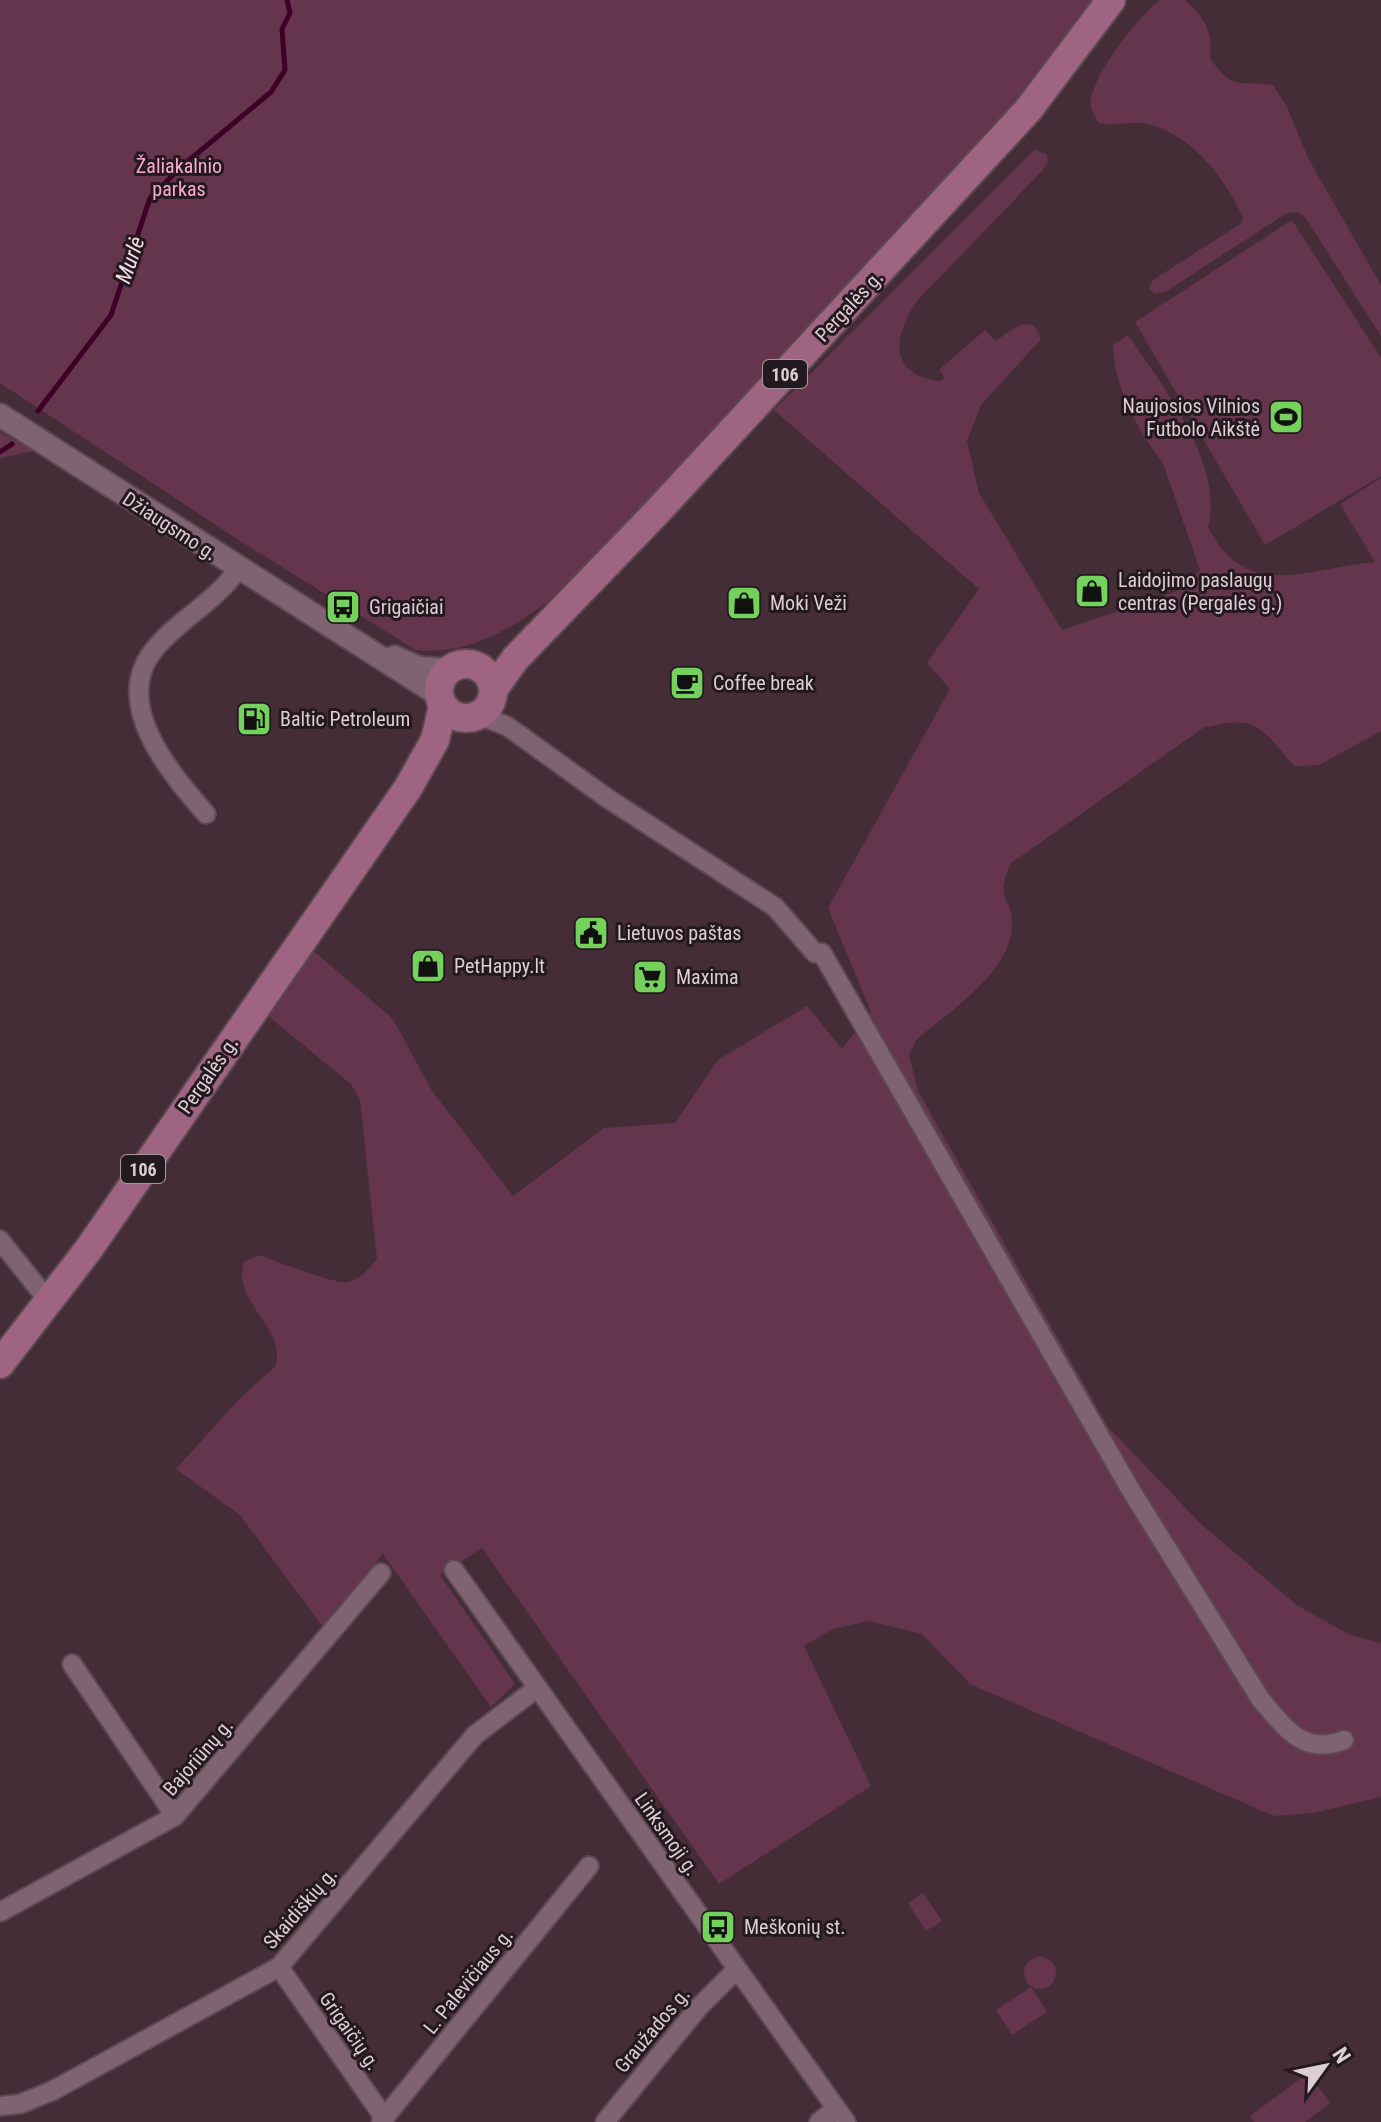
<svg xmlns="http://www.w3.org/2000/svg" width="1381" height="2122" font-family="'Roboto Condensed',sans-serif">
<style>
.green{fill:#64354d}
.lines{fill:none;stroke-linecap:round;stroke-linejoin:round}
.stream{stroke:#3e0026;stroke-width:5}
.minor-casing{stroke:#5c4952;stroke-width:22}
.tertiary-casing{stroke:#5c4952;stroke-width:26}
.primary-casing{stroke:#5c4952;stroke-width:32}
.minor{stroke:#7f6370;stroke-width:18}
.tertiary{stroke:#7f6370;stroke-width:22}
.primary{stroke:#9e6481;stroke-width:28}
.labels{text-anchor:middle;dominant-baseline:central;stroke-width:6;stroke-linejoin:round;paint-order:stroke}
.shield{fill:#24191e;stroke:#a6979d;stroke-width:2}
.shield-label{font-size:18px;font-weight:bold;fill:#ddcdd4}
.park-label{font-size:20px;fill:#fbabd1;stroke:#24191e}
.street-label{font-size:20px;fill:#ddcdd4;stroke:#24191e}
.poi-label{font-size:20px;fill:#ddcdd4;stroke:#24191e;text-anchor:start}
.water-label{font-size:22px;font-style:italic;fill:#f3dee7;stroke:#24191e}
</style>
<rect width="100%" height="100%" fill="#452d38"/>
<g class="green">
<path d="M0 0H1095L1050 64 974 154 561 592C518 625 472 656 416 650L248 546 0 383Z"/>
<path d="M1160 0H1185C1205 17 1213 33 1210 58 1233 92 1239 80 1273 85L1287 107 1309 160 1381 285V336L1305 217 1298 212 1287 213 1165 292 1154 294 1149 288 1153 280 1240 224 1243 217C1224 178 1194 136 1148 124 1133 120 1115 127 1099 123 1096 118 1092 112 1091 106 1088 79 1139 16 1160 0Z"/>
<path d="M1034 150 1047 154 1048 162 1042 171 917 301C892 337 889 376 941 381L945 378 939 370 985 330 996 341C1010 330 1034 310 1041 339L981 405 967 441 979 493 1062 630 1180 590 1200 570 1163 463C1138 432 1113 384 1113 345L1128 335C1162 385 1225 465 1208 527 1246 603 1308 568 1375 562L1340 504 1381 478V731L1319 765 1294 766C1260 726 1257 714 1203 728L1010 864C995 902 1011 893 1012 923 1012 973 949 1011 916 1040L909 1055 918 1091 1108 1427 1202 1525 1298 1606 1350 1635 1381 1643V1797L1313 1813 1274 1816 970 1684 922 1634 869 1621 833 1629 804 1646 871 1786 719 1884 482 1548 440 1575 515 1684 491 1707 383 1554 323 1627 240 1515 176 1469 240 1398 275 1367C288 1327 231 1303 244 1262L258 1255C275 1260 335 1285 348 1282 361 1279 369 1268 377 1259L360 1100 351 1084 263 1012 310 948 393 1019 432 1091 513 1196 604 1128 675 1123 718 1060 807 1006 842 1049 871 1012 828 908 950 689 927 663 979 589 774 410Z"/>
<path d="M1292 220 1381 358V476L1265 545 1135 322Z"/>
<path d="M0 432 33 451 0 458Z"/>
<path d="M923 1893 942 1921 926 1931 908 1903Z"/>
<circle cx="1040" cy="1973" r="16"/>
<path d="M1031 1987 1047 2012 1012 2035 996 2010Z"/>
<path d="M1308 2073 1330 2103 1305 2122H1254L1250 2116Z"/>
</g>
<g class="lines">
<g class="stream">
<path d="M38 411 111 315 150 198 181 167 271 92 285 70 282 29 290 13 287 0"/>
<path d="M0 452 12 444"/>
</g>
<g class="minor-casing">
<g id="minor">
<path d="M478 715 507 726 607 798 775 907 815 953H822L1129 1487 1261 1700C1286 1728 1303 1756 1344 1740"/>
<path d="M206 814C172 775 111 705 153 651 177 620 215 603 237 570"/>
<path d="M0 1240 50 1303"/>
<path d="M454 1570 846 2122"/>
<path d="M72 1664 175 1816"/>
<path d="M0 1912 175 1816 381 1573"/>
<path d="M279 1967 385 2119"/>
<path d="M0 2106 20 2104 52 2091 279 1967 475 1735 537 1688"/>
<path d="M381 2122 589 1866"/>
<path d="M605 2122 699 2007 736 1970"/>
<path d="M819 2122 836 2109"/>
</g>
</g>
<g class="tertiary-casing">
<g id="tertiary">
<path d="M0 415 439 695"/>
<path d="M394 657 419 668 448 670"/>
</g>
</g>
<g class="primary-casing">
<g id="primary">
<circle cx="466" cy="691" r="27"/>
<path d="M493 690 515 659 656 513 1028 110 1111 0"/>
<path d="M0 1364 88 1250 408 788 435 740 443 706"/>
</g>
</g>
<use href="#minor" class="minor"/>
<use href="#tertiary" class="tertiary"/>
<use href="#primary" class="primary"/>
</g>
<defs>
<g id="stadium-square" transform="scale(1.8)"><rect x="-9" y="-9" width="18" height="18" rx="4" fill="#74d25c" stroke="#24191e"/><path d="M0-5a6.5 5 0 1 0 0 10a6.5 5 0 1 0 0-10ZM-3.5-1.8h7v3.6h-7Z" fill="#111"/></g>
<g id="shop-square" transform="scale(1.8)"><rect x="-9" y="-9" width="18" height="18" rx="4" fill="#74d25c" stroke="#24191e"/><path d="M-5-2.5h2.3a2.7 3.5 0 0 1 5.4 0H5L5.5 6h-11ZM-1.5-2.5h3a1.5 2.3 0 0 0-3 0Z" fill="#111"/></g>
<g id="bus-square" transform="scale(1.8)"><rect x="-9" y="-9" width="18" height="18" rx="4" fill="#74d25c" stroke="#24191e"/><path d="M-5-6H5V4H4V6H2V4H-2V6H-4V4H-5ZM-3.5-4V0h7V-4ZM-3.5 1.2v1.5H-2V1.2ZM2 1.2v1.5H3.5V1.2Z" fill="#111"/></g>
<g id="cafe-square" transform="scale(1.8)"><rect x="-9" y="-9" width="18" height="18" rx="4" fill="#74d25c" stroke="#24191e"/><path d="M-5.5-4.5H6V0H3Q3 3.5 0 3.5H-2.5Q-5.5 3.5-5.5 0ZM3-3.2v2h1.7v-2ZM-6 4.5H4V6H-6Z" fill="#111"/></g>
<g id="fuel-square" transform="scale(1.8)"><rect x="-9" y="-9" width="18" height="18" rx="4" fill="#74d25c" stroke="#24191e"/><path d="M-5.5-6h7V0h2V4h1.3V-2.5L3-4.5l.8-.8L6-3V5H2.5V1h-1V6h-7ZM-4.2-4.7v3.2H.2V-4.7Z" fill="#111"/></g>
<g id="civic-square" transform="scale(1.8)"><rect x="-9" y="-9" width="18" height="18" rx="4" fill="#74d25c" stroke="#24191e"/><path d="M-.6-6.5H3V-4.5H.6V-3L4-1V1h2V6H-6V1h2V-1L-.6-3ZM-1.2 2.5V6h2.4V2.5Z" fill="#111"/></g>
<g id="supermarket-square" transform="scale(1.8)"><rect x="-9" y="-9" width="18" height="18" rx="4" fill="#74d25c" stroke="#24191e"/><path d="M-6-5.5h2.5l.6 2H6L4.5 2H-2.5L-4.4-4H-6ZM-1.5 3.2a1.3 1.3 0 1 0 .1 0ZM3 3.2a1.3 1.3 0 1 0 .1 0Z" fill="#111"/></g>
</defs>
<g fill-rule="evenodd">
<use href="#stadium-square" x="1286" y="417"/>
<use href="#shop-square" x="1092" y="591"/>
<use href="#shop-square" x="744" y="603"/>
<use href="#bus-square" x="343" y="607"/>
<use href="#cafe-square" x="687" y="683"/>
<use href="#fuel-square" x="254" y="719"/>
<use href="#civic-square" x="591" y="933"/>
<use href="#shop-square" x="428" y="966"/>
<use href="#supermarket-square" x="650" y="977"/>
<use href="#bus-square" x="718" y="1927"/>
</g>
<g class="labels">
<g class="shield">
<rect x="763" y="360" width="44" height="28" rx="6"/>
<rect x="121" y="1155" width="44" height="28" rx="6"/>
</g>
<g class="shield-label">
<text x="785" y="374">106</text>
<text x="143" y="1169">106</text>
</g>
<g class="park-label">
<text x="179" y="166">Žaliakalnio<tspan x="179" dy="23">parkas</tspan></text>
</g>
<g class="street-label">
<text transform="translate(849 306) rotate(-47)">Pergalės g.</text>
<text transform="translate(170 526) rotate(33)">Džiaugsmo g.</text>
<text transform="translate(208 1075) rotate(-55)">Pergalės g.</text>
<text transform="translate(198 1757) rotate(-49)">Bajoriūnų g.</text>
<text transform="translate(667 1834) rotate(55)">Linksmoji g.</text>
<text transform="translate(300 1908) rotate(-49)">Skaidiškių g.</text>
<text transform="translate(468 1981) rotate(-51)">L. Palevičiaus g.</text>
<text transform="translate(652 2030) rotate(-50)">Graužados g.</text>
<text transform="translate(350 2031) rotate(55)">Grigaičių g.</text>
</g>
<g class="poi-label">
<text x="1260" y="406" text-anchor="end">Naujosios Vilnios<tspan x="1260" dy="23">Futbolo Aikštė</tspan></text>
<text x="1118" y="580">Laidojimo paslaugų<tspan x="1118" dy="23">centras (Pergalės g.)</tspan></text>
<text x="770" y="603">Moki Veži</text>
<text x="369" y="607">Grigaičiai</text>
<text x="713" y="683">Coffee break</text>
<text x="280" y="719">Baltic Petroleum</text>
<text x="617" y="933">Lietuvos paštas</text>
<text x="454" y="966">PetHappy.lt</text>
<text x="676" y="977">Maxima</text>
<text x="744" y="1927">Meškonių st.</text>
</g>
<g class="water-label">
<text transform="translate(130 260) rotate(-71)">Murlė</text>
</g>
</g>
<g transform="translate(1325 2066) rotate(57)" stroke="#24191e" stroke-width="6" paint-order="stroke">
<path d="M0-6L14 30L0 20L-14 30Z" fill="#ddcdd4"/>
<text y="-12" font-size="22" font-weight="bold" text-anchor="middle" fill="#ddcdd4">N</text>
</g>
</svg>
